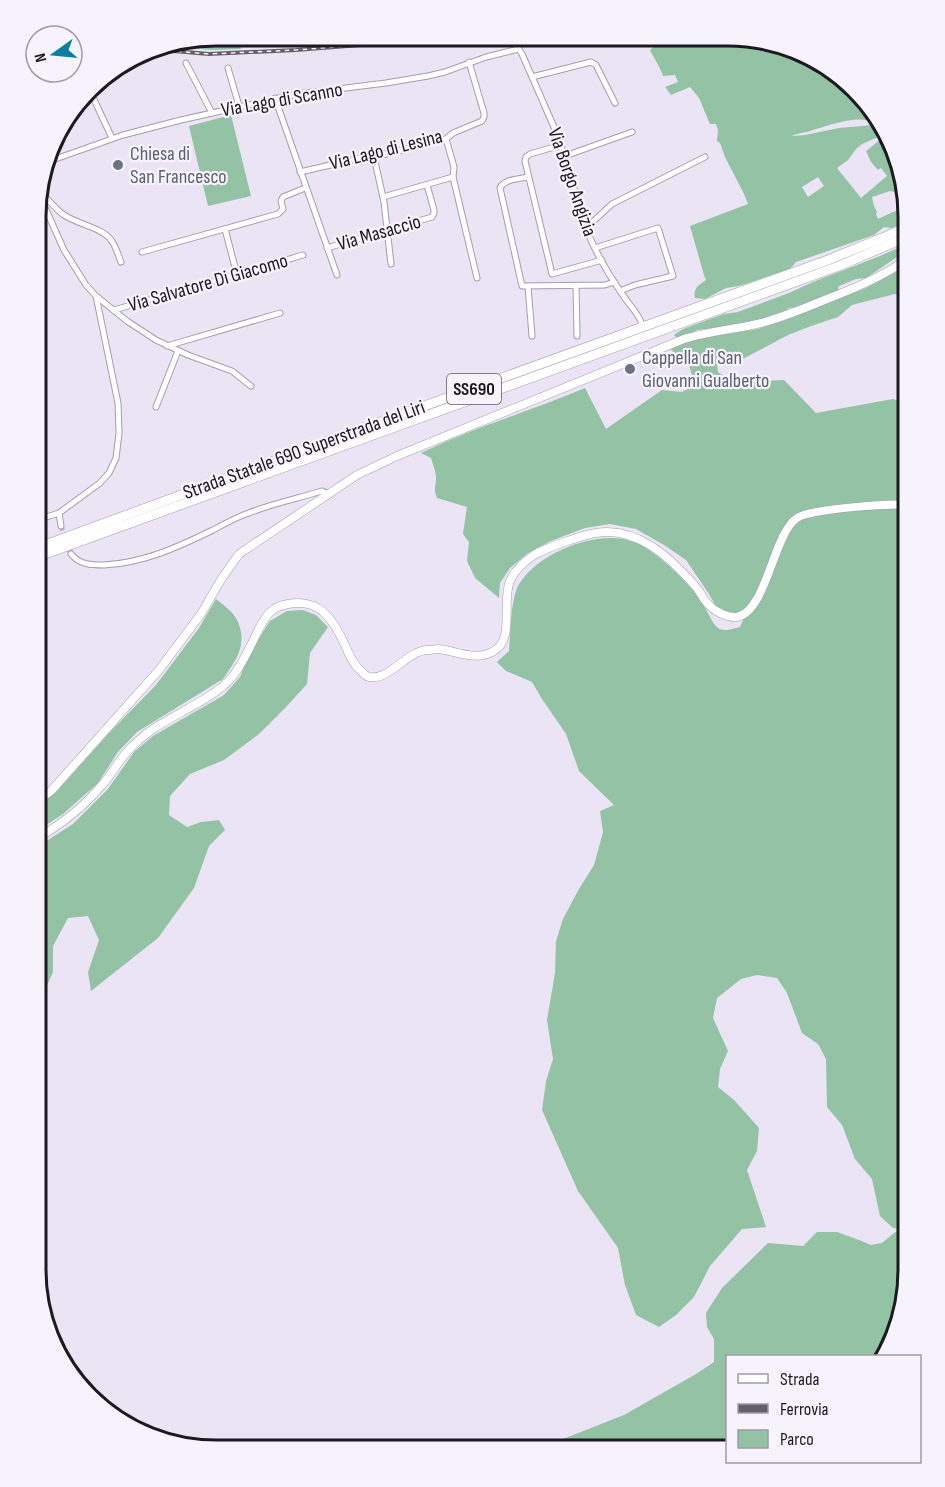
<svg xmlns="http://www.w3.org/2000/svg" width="945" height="1487" font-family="'Sofia Sans Condensed',sans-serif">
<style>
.green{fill:#94c2a5;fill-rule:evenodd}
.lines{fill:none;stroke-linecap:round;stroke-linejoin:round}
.minor-tunnel{stroke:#c2bbca;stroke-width:5;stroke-dasharray:5 2.5;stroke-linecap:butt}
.minor-casing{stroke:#a49dad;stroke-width:7}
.secondary-casing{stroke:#a49dad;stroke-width:9}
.trunk-casing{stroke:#a49dad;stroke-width:10}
.minor{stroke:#fff;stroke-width:5}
.secondary{stroke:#fff;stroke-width:8}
.trunk{stroke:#fff;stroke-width:9}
.rail-casing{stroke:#645f69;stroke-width:4}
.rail{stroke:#f7f3fd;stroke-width:1.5;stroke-dasharray:4.5;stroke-linecap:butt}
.worship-dot{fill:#6b7280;stroke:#f7f3fd;stroke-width:2}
.labels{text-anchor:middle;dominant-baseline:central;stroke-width:4.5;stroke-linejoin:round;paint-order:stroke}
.shield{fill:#f7f3fd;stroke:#5e5a62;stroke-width:1.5}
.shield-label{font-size:18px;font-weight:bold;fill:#1c191f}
.street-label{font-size:20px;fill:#1c191f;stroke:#f7f3fd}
.worship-label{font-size:20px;fill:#5b616d;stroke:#f7f3fd;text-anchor:start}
.rim{fill:none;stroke:#1c191f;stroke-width:3}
</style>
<rect width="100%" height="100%" fill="#ebe4f5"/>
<g class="green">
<path d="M217 36H238L241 49 212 50 166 46Z"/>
<path d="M651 37 752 38 838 73 875 122C853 115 832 125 810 131 804 133 797 133 792 136L805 135 839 128 874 125 879 127 885 134 862 144 856 149 848 160 837 168 861 198 887 176 881 168 878 170 871 162 866 151 880 140 889 139 895 147 905 194 897 197 894 192 890 191 872 197 874 206 877 212 876 214 878 219 893 212 907 208 909 217 907 221 892 228 884 227 874 235 796 262 790 269 739 286 726 288 705 299 695 298C693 288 699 285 706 280L704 275 690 226 748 204 744 194 725 157 720 143 717 141 718 130 716 124H710L699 98 690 87 671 95 665 87 678 82 675 75 663 76C661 69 654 58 650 50L653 47 648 39ZM818 177 824 186 808 197 802 187Z"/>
<path d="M231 115 251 196 208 206 189 126Z"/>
<path d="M909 243V249L866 278 856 279 839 286 837 292 799 307 789 308 783 313 740 325 697 330 681 338 674 336 675 334 683 329 710 319 724 314 738 312 789 293 813 282 880 256Z"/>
<path d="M909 265V293L895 294 852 305 838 317 811 326 788 335 739 361 717 365 718 372 735 383 784 380 816 413 893 399 909 404V1282L883 1356H728L727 1451 544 1450 563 1439 624 1415 696 1374 714 1362V1339L707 1327 706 1313 722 1288 768 1243 803 1246 817 1232H837L859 1240 871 1245 882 1243 899 1229 893 1228 880 1216 872 1179 855 1159 842 1125 827 1107 826 1059 818 1044 802 1033 787 993 777 978 757 975 741 979 717 998 713 1018 728 1051 720 1069 718 1087 734 1100 759 1128 757 1151 747 1170 766 1227 742 1229 710 1266 694 1297 676 1315 659 1327 636 1315 625 1285 618 1248 578 1191 542 1110 546 1081 553 1059 547 1020 555 973 556 941 563 919 579 889 594 865 603 832 600 811 614 805 579 771 566 734 542 699 532 682 506 671 497 662 509 651C511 630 510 607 517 588 519 583 522 580 525 576 548 549 603 528 637 543 658 553 688 582 701 601 706 607 712 624 718 628 724 632 732 629 740 627L743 620 742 612 732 614 716 606 707 591 686 560 664 545 636 529 610 524 585 528 551 541 528 553 510 568 500 583 499 598 475 578 467 561 469 542 463 534 467 507 437 498C433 487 436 489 436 478 436 471 433 465 431 458L421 453C474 427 531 411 585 388L606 429 662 390 682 392 695 385 689 365 669 348 695 339 758 329 784 320 866 288Z"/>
<path d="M216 599C222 604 232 611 236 618 249 643 237 659 223 679L137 732 118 752 98 783 63 814 37 831V806L57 791 110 732 156 685 199 628Z"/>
<path d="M303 610 316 615 328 627 310 653 307 684 286 707 259 734 224 760 190 774 170 796 169 815 187 827 201 822 219 820 225 830 209 846 194 888 158 938 91 991 88 972 99 940 88 916 68 918 53 946V972L41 999 44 1027 36 1033 37 847 73 824 108 789 134 752 153 736 224 695 240 677 250 652 270 621 287 611Z"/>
</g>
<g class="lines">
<path class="minor-tunnel" d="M61 526 71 554"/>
<g class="minor-casing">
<g id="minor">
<path d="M261 36 262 43"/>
<path d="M316 36V38"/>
<path d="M510 37 522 54 557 134 586 228C595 252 610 277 625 298 631 307 637 312 641 322"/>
<path d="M368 38V36"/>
<path d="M186 63 212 113"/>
<path d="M228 68 239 106"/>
<path d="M532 77 591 62 596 65 615 103"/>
<path d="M90 91 112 138"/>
<path d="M275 98 337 275"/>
<path d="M446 139 454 167 453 177 477 278"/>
<path d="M561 145 530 154 526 157 525 161 552 274 602 260"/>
<path d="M565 156 632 132"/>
<path d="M374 157 384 202 391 264"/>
<path d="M47 162 123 135 181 120 297 94 386 83 428 76 445 72 486 57 519 49"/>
<path d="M300 172 365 157H374L446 139 453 133 482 121 484 117V113L469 62"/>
<path d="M528 177C519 179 504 179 500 188L522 286 605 285 614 282"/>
<path d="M38 192 64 250 86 285 96 296 127 321 156 340 188 355 232 371 251 386"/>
<path d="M39 192C49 199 55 209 64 215 77 224 103 228 111 240 116 246 118 255 121 262"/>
<path d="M383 197 453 177"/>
<path d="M586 228 612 204 705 157"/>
<path d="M225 229 237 275"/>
<path d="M327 248 432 217 434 213V210L427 185"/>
<path d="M595 248 658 228 673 276 635 285 620 291"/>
<path d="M142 252 278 214 283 209 281 201 283 197 305 188"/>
<path d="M528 286 532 336"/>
<path d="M576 286 577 336"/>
<path d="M114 310 303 255"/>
<path d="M167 346 280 313"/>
<path d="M156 407 178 351"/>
<path d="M59 513 61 526"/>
<path d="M37 520 59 513 100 483 109 473 116 458 119 433 118 403 96 296"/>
<path d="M71 554C80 565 91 565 104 565 144 563 178 547 213 530 224 524 235 518 246 514 271 504 296 499 322 491L328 494"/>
</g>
</g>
<g class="secondary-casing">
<g id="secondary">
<path d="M37 801 51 791 159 670 201 614 222 578 239 554 357 475 397 456 684 339C710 331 738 329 765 322 785 316 803 309 822 301 853 289 882 277 909 258"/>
<path d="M37 838C61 825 83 807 101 786 111 776 117 763 126 753 134 744 143 736 153 729 175 714 216 697 232 677 243 664 253 640 261 625 264 620 267 614 272 611 275 607 283 605 288 604 320 598 333 619 345 645 349 654 352 663 360 670 363 673 365 676 369 677 389 681 407 651 427 650 431 650 435 649 439 649 456 651 475 661 492 652 516 641 501 602 510 581 514 571 525 561 534 555 546 548 582 535 596 533 637 526 671 558 696 587 701 593 704 601 710 606 716 612 728 618 737 617 767 611 773 534 797 518 810 509 891 503 909 505"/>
</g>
</g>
<g class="trunk-casing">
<g id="trunk">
<path d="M37 548 355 431 828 260 882 238 909 226"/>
<path d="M37 557 839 266 909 236"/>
</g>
</g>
<use href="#minor" class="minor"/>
<use href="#secondary" class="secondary"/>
<use href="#trunk" class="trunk"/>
<g class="rail-casing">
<path id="rail" d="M150 49 209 54 296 50 463 37"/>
</g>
<use href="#rail" class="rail"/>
</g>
<g class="worship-dot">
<circle cx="118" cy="165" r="6"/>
<circle cx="630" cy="369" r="6"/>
</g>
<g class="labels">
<rect class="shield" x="447" y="374" width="54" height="30" rx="4.5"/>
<g class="shield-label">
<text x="474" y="389">SS690</text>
</g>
<g class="street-label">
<text transform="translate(282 100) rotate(-10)">Via Lago di Scanno</text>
<text transform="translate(386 150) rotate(-14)">Via Lago di Lesina</text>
<text transform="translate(572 182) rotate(71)">Via Borgo Angizia</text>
<text transform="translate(379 233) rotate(-16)">Via Masaccio</text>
<text transform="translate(208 283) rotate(-16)">Via Salvatore Di Giacomo</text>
<text transform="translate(304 450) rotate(-20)">Strada Statale 690 Superstrada del Liri</text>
</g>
<g class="worship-label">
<text x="130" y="154">Chiesa di<tspan x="130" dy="23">San Francesco</tspan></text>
<text x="642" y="358">Cappella di San<tspan x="642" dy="23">Giovanni Gualberto</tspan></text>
</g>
</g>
<path d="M0 0H945V1487H0ZM216 46H728A170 170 0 0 1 898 216V1270A170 170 0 0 1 728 1440H216A170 170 0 0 1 46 1270V216A170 170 0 0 1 216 46Z" fill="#f7f3fd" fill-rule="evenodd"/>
<path class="rim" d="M216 46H728A170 170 0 0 1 898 216V1270A170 170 0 0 1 728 1440H216A170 170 0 0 1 46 1270V216A170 170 0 0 1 216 46Z"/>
<rect x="726" y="1355" width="195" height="108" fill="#f7f3fd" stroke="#9f9ca4" stroke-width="1.5"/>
<rect x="738" y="1374" width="30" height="9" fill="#ffffff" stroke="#9f9ca4" stroke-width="1.5"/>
<text x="780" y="1385" font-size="18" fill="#1c191f">Strada</text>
<rect x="738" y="1404" width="30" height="9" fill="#645f69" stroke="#9f9ca4" stroke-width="1.5"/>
<text x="780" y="1415" font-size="18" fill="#1c191f">Ferrovia</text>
<rect x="738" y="1430" width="30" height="18" fill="#94c2a5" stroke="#9f9ca4" stroke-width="1.5"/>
<text x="780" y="1445" font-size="18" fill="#1c191f">Parco</text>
<g transform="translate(54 54) rotate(255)"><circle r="28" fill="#f7f3fd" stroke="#9f9ca4" stroke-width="1.5"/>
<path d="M0-4.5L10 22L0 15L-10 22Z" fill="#087fa6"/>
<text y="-9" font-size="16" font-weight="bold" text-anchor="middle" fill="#1c191f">N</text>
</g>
</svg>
